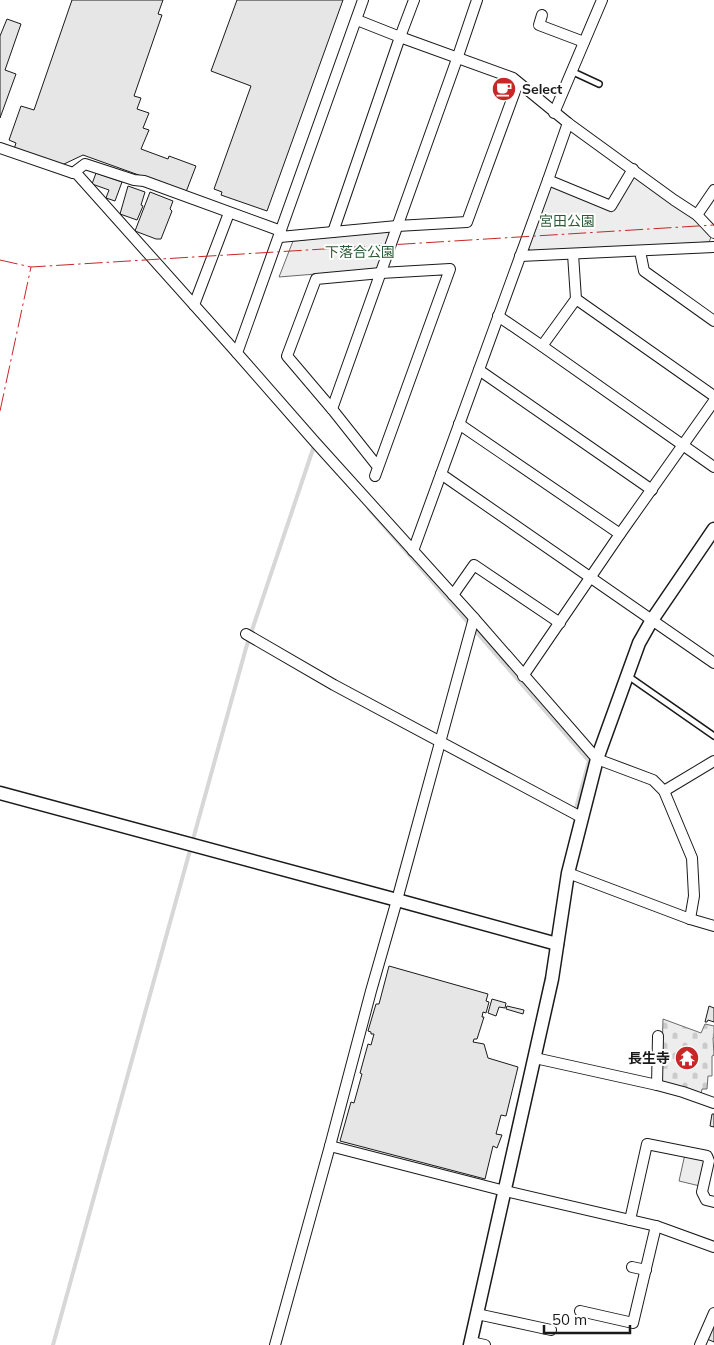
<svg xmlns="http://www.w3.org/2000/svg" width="714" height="1345" font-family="Mulish,'Noto Sans JP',sans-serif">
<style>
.cemetery{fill:url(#cemetery-stones);stroke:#6a6a6a}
.park{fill:#ededed;stroke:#6a6a6a}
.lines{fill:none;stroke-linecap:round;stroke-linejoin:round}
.stream{stroke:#d7d7d7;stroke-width:4}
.building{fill:#e6e6e6;stroke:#1a1a1a}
.service-casing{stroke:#1a1a1a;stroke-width:8}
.minor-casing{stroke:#1a1a1a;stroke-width:12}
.tertiary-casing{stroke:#1a1a1a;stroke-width:15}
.service{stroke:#fff;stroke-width:5}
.minor{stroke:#fff;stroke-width:10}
.tertiary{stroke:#fff;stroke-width:12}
.power{stroke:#c62828;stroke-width:1;stroke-dasharray:18 4 2.5 4;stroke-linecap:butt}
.labels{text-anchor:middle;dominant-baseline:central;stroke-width:4;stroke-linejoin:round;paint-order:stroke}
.poi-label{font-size:14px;font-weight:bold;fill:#1a1a1a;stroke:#fff;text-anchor:start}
.park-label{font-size:14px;fill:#2b5a34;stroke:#fff}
</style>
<defs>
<pattern id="cemetery-stones" width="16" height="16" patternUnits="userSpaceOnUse" patternTransform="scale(1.25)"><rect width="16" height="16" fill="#ededed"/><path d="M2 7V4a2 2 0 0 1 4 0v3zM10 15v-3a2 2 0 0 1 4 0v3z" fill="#cbcbcb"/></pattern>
</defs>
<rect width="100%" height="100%" fill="#fff"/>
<path class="cemetery" d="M663 1019 701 1033 705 1024 714 1026V1037L713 1038 714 1055 712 1056V1076H708L707 1089H702L701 1094 661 1083Z"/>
<g class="park">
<path d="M634 174 693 217 712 235 709 242 531 252 527 246 549 186 612 209Z"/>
<path d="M390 231 378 269 279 277 293 241Z"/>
<path d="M685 1154 703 1159 705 1164 700 1186 679 1181Z"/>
</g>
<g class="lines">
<g class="stream">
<path d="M369 509 589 761 576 808"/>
<path d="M53 1345 246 648 314 446"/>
</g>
</g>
<g class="building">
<path d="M72 0H163L158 14 162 15 134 96 141 98 137 109 149 113 143 128 149 130 141 149 168 159 169 156 196 166 186 192 83 155 62 165 14 149 16 143 9 140 21 106 34 110Z"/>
<path d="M237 0H343L267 211 221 195 222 192 214 189 251 86 211 71Z"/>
<path d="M7 19 21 24 5 70 16 74 0 118V36Z"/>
<path d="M96 173 122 182 115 201 106 198 109 190 92 184Z"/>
<path d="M128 186 145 192 141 205 143 206 137 220 120 214Z"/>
<path d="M150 192 173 201 170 209 172 211 161 239H156L135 231Z"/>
<path d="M389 966 488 994 486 1001 489 1002 486 1013 483 1012 482 1017H484L477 1039H474L473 1042 484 1044 488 1058 518 1067 506 1116 501 1115 496 1134 502 1135 497 1148 493 1146 485 1179 340 1141 351 1102 354 1103 362 1074 360 1073 368 1044 371 1045 374 1034H371V1032L368 1031 376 1004H379Z"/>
<path d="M492 999 506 1003 505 1008 499 1007 496 1016 488 1013Z"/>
<path d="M507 1006 524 1010 523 1014 506 1009Z"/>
<path d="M709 1006 714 1008V1022L708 1020 707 1022H705Z"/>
<path d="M712 1114H714V1127L710 1126Z"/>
<path d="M713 1327H714V1342L707 1339Z"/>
</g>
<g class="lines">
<g class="service-casing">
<g id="service">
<path d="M571 71 599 84"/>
<path d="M628 676 714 736"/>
</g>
</g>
<g class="minor-casing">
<g id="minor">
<path d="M363 0 237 353 315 442 474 618 597 759 653 780 664 791 692 858 694 896 690 919"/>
<path d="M542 15 539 25 584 42"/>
<path d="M357 20 400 37 513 78 568 123 674 200 697 215 714 233"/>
<path d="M554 113 602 0"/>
<path d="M0 148 73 173 85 164 134 180 144 181 281 231"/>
<path d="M73 173 77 174 237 353"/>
<path d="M548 180 611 206 633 169"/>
<path d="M697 215 714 190"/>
<path d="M333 232 400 37 414 0"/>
<path d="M280 237 397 226 467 222 518 83"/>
<path d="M640 251 644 271 714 321"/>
<path d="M520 256 714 247"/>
<path d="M576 299 714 396"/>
<path d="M194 305 229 213"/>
<path d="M498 316 542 346 714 467"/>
<path d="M542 346 576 299 573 254"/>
<path d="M479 370 652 490"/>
<path d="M332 409 457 59 477 0"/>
<path d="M459 424 620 534"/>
<path d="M441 474 714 663"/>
<path d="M375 476 450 269 381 273 316 279 287 356 332 409 378 467"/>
<path d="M413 551 548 180 568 123"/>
<path d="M453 595 474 565 560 623"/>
<path d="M246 634 334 685 581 817"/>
<path d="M523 676 620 534 714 401"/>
<path d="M664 791 714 761"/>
<path d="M568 873 690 919 714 926"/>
<path d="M535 1058 657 1085 683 1092 714 1103"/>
<path d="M657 1085 658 1036"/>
<path d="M330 1146 505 1191 656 1226 714 1247"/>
<path d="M630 1220 647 1144 707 1156 709 1161 702 1192 706 1200 714 1202"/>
<path d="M632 1267 646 1270"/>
<path d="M580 1311 633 1323 656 1226"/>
<path d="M477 1314 551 1330"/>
<path d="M471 1342 485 1345"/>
<path d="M275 1345 330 1146 371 991 397 900 474 618"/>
<path d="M700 1345 714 1313"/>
</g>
</g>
<g class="tertiary-casing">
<g id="tertiary">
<path d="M0 793 397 900 557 944"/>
<path d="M470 1345 552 979 568 873 597 759 639 643 652 620 714 529"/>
</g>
</g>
<use href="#service" class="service"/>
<use href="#minor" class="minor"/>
<use href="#tertiary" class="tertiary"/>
<g class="power">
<path d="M0 260 31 267 714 225"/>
<path d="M0 411 31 267"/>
</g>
</g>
<defs>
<g id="cafe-disc" transform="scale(1.25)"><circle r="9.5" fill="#c62828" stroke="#fff"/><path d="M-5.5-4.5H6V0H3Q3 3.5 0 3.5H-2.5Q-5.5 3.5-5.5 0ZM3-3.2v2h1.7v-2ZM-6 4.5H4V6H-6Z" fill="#fff"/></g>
<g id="temple-disc" transform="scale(1.25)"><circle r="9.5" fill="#c62828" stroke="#fff"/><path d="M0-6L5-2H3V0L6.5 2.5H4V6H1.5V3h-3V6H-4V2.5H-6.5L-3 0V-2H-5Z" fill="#fff"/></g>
</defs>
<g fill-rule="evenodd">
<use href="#cafe-disc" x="504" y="89"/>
<use href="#temple-disc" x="687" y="1058"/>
</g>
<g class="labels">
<g class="poi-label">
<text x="522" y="89">Select</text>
<text x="670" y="1058" text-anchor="end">長生寺</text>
</g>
<g class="park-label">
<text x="567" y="221">宮田公園</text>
<text x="360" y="252">下落合公園</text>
</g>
</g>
<path d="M544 1325v8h86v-8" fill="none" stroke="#1a1a1a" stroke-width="2.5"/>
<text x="552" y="1325" font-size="15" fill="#1a1a1a" stroke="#ffffff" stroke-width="4" paint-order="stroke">50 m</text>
</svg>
